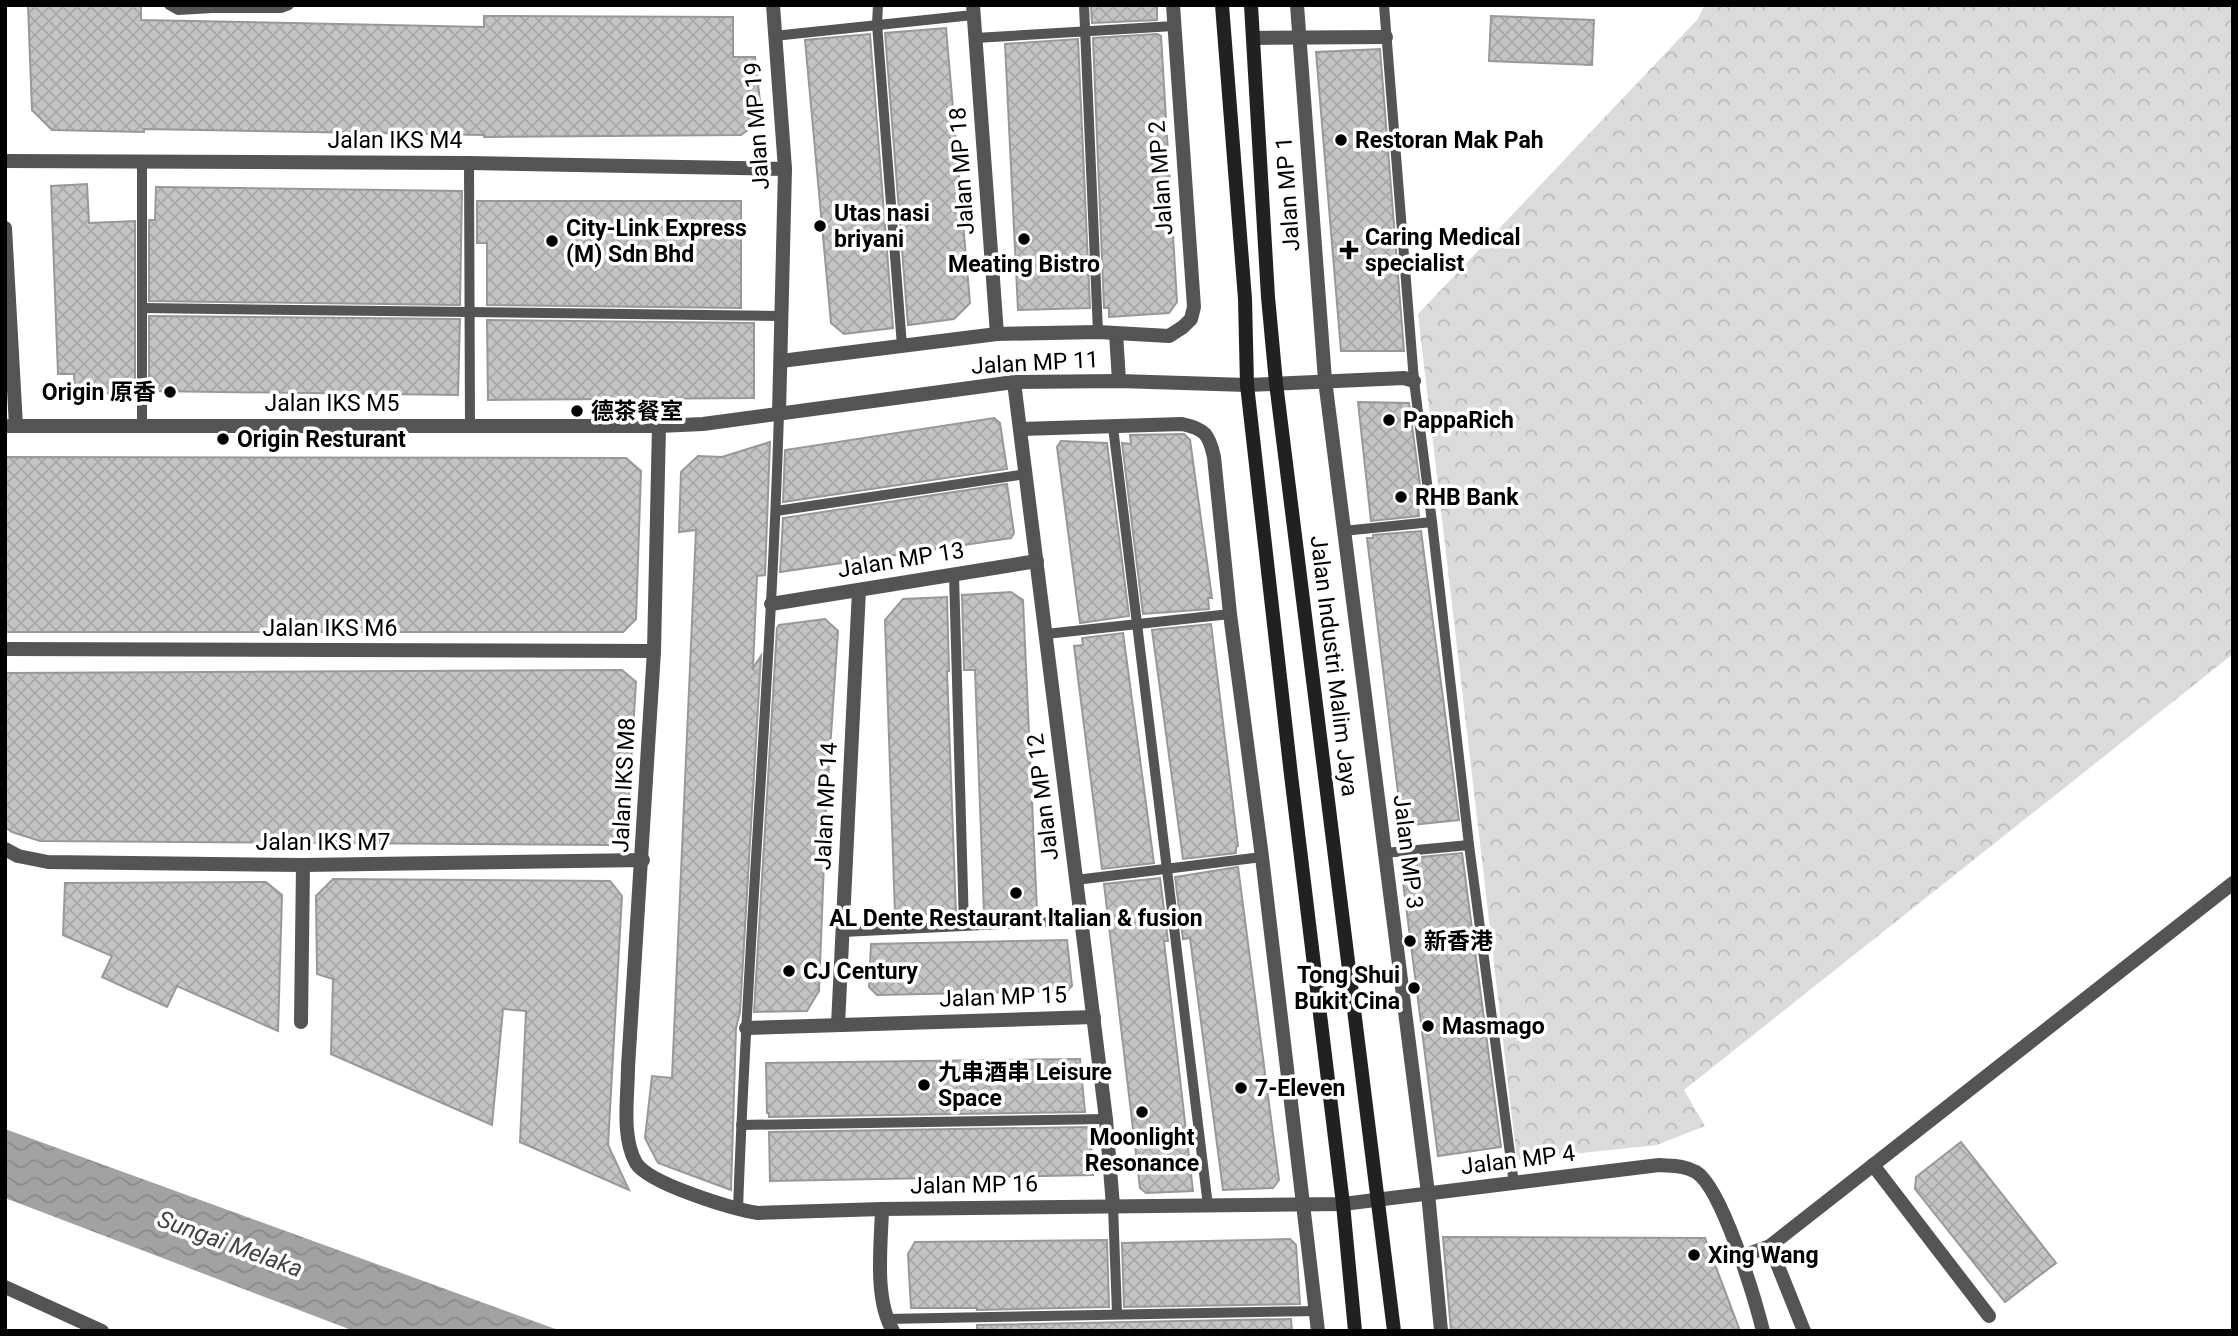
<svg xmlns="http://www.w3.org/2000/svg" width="2238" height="1336" font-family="Roboto,'Noto Sans SC',sans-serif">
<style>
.forest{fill:url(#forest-crowns)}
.water{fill:url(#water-waves)}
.building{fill:url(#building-cross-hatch);stroke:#989898;stroke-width:2}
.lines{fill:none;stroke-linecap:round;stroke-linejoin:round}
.lane{stroke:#545454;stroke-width:10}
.street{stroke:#545454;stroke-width:14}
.secondary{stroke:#212121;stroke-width:14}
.poi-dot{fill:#000;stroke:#fff;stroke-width:2.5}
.labels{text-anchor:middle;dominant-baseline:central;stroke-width:7;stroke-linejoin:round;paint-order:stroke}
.street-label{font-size:23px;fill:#000;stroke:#fff}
.poi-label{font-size:23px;font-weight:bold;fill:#000;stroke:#fff;text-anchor:start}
.water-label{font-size:24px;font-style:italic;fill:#434343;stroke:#fff}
</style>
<defs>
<pattern id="forest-crowns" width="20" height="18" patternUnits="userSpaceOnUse" patternTransform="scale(1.75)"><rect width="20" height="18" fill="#dbdbdb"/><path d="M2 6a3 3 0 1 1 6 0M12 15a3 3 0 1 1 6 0" fill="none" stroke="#bababa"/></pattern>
<pattern id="water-waves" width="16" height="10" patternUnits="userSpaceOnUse" patternTransform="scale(1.75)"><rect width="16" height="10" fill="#a2a2a2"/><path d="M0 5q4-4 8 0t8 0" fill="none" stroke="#8a8a8a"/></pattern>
<pattern id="building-cross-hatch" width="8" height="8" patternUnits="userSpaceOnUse" patternTransform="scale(1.75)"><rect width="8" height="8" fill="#c4c4c4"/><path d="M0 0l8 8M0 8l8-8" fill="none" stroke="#a7a7a7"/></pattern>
</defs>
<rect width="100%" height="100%" fill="#fff"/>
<path class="forest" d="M1705 5H2233V654L1684 1090 1705 1126 1657 1145 1517 1160 1418 314 1697 20Z"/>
<path class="water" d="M5 1129 561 1331H354L5 1198Z"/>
<g class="building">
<path d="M28 5H141V20L484 27V16L733 17V57H755L762 119 741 135 484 137V135L144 129V132L52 130 32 110Z"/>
<path d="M1091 5H1157V20L1092 23Z"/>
<path d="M1491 16 1594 20 1592 65 1489 61Z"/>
<path d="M946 28 970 303 954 319 908 325 885 33Z"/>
<path d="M870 34 893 328 844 334 831 323 805 40Z"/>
<path d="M1157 34 1161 36 1177 302 1169 313 1109 317V308H1104L1093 38Z"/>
<path d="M1078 39 1090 308 1018 310 1005 44Z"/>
<path d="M1380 49 1404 351H1341L1316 52Z"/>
<path d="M87 184 89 223 135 221V391L75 396 74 374H58L51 186Z"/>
<path d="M156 187 462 191 460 305 149 301V220H155Z"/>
<path d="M477 201H741V308L487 305V243H477Z"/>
<path d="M149 316 460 319 458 395 149 391Z"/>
<path d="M487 320 754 323V398L488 400Z"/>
<path d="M1358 402 1409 403 1423 507H1418L1419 516 1371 521Z"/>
<path d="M994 418 1000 423 1007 469 783 502 785 450Z"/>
<path d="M1184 434 1190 440 1212 598H1208L1209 609 1143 614 1122 443 1131 444 1130 435Z"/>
<path d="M1061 441 1107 443 1129 616 1080 623 1057 447Z"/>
<path d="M770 442 765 575 757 576 753 668 761 656 740 1012 736 1028 731 1190 658 1163 645 1138 652 1076 672 1078 696 530 679 532 681 472 698 456 722 457Z"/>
<path d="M5 457 626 458 641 471 636 619 623 632H5Z"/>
<path d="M1007 484 1014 533 1011 538 780 572 783 518Z"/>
<path d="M1421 531 1459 820 1402 826 1367 538H1373V535Z"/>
<path d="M1011 592 1023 600 1037 911 984 914 975 670H964L962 595Z"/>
<path d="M947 597 949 671H947L956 914H895L885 620 903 599Z"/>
<path d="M825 619 838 631 826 810 819 991 807 1011 754 1012 777 628 779 625Z"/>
<path d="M1211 624 1238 846 1236 847V853L1183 859 1152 630Z"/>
<path d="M1123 633 1154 863 1102 869 1074 646 1083 645 1082 638Z"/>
<path d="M622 670 636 682 627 829 612 845 40 841 12 832 5 827V673Z"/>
<path d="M1462 853 1501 1147 1438 1156 1400 859Z"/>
<path d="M1238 867 1279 1180 1273 1188 1223 1190 1190 938 1183 939 1175 877Z"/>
<path d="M1160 878 1168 941H1164L1193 1191 1146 1193 1140 1188 1104 884Z"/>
<path d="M333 879 610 881 622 896 608 1145 629 1190 520 1142 526 1011 503 1009 492 1125 331 1054 333 979 317 974 316 896Z"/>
<path d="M266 882 282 895 278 1031 177 986 167 1007 102 977 112 956 63 935 65 883Z"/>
<path d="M1067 940 1072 986 1067 991 877 995 869 987 871 944Z"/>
<path d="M1080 1059 1085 1112 769 1117V1113H767L766 1063Z"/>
<path d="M1090 1127 1093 1175 770 1181 769 1132Z"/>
<path d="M1961 1142 2056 1263 2005 1302 1915 1189 1916 1177Z"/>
<path d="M1443 1237 1705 1238 1740 1331H1451Z"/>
<path d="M1290 1239 1296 1245 1300 1304 1124 1307 1122 1243Z"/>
<path d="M1107 1240 1109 1307 977 1310V1308H911L908 1254 915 1242Z"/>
<path d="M1291 1319 1292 1331H977V1325Z"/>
</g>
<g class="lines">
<g class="lane">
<path d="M169 5 178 10 212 8"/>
<path d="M212 5V8H281L289 5"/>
<path d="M878 5 877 24 902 346"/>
<path d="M1084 5 1098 332"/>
<path d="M1384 5 1414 381 1432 522 1469 845 1514 1184"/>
<path d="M774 36 973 15"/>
<path d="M975 38 1174 26"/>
<path d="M142 161V426"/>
<path d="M469 163 470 427"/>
<path d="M143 308 782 316"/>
<path d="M1113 427 1208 1206"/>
<path d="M776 511 1026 474"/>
<path d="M1343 531 1432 522"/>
<path d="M954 575 964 926"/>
<path d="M1046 634 1230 614"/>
<path d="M1385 853 1469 845"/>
<path d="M1076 880 1262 857"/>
<path d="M843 932 1082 920"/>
<path d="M741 1125 1106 1119"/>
<path d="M1113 1206 1117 1313"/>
<path d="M738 1210C747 944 771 679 779 413"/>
<path d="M886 1319 1316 1311"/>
</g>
<g class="street">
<path d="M773 5 785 169 779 413"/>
<path d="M973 5 997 334"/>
<path d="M1297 5 1325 380 1428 1193 1441 1331"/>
<path d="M1253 38 1386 37"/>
<path d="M5 161 469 163 785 169"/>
<path d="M5 228 16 426"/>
<path d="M1116 333 1119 381"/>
<path d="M781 361 997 334 1098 332 1169 336 1183 327 1191 319 1194 307 1173 5"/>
<path d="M1014 382 1106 1119 1113 1206"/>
<path d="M5 426H659L703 424 1014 382 1119 381 1247 385 1404 378 1414 381"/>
<path d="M659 426 654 651 628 1067C628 1097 621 1136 636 1163 649 1184 733 1209 758 1213L882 1209 1343 1204 1659 1165C1672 1166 1684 1165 1696 1172 1722 1188 1755 1299 1763 1331"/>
<path d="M1021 429 1182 424C1205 429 1209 434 1214 457L1230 614 1262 857 1318 1331"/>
<path d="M771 604 1037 561"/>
<path d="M5 649 654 651"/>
<path d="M5 849 18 856 48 862 303 865 643 860"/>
<path d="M301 1022 303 865"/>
<path d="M838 1025 859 590"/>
<path d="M746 1028 1094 1017"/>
<path d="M1873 1165 1989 1316"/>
<path d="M882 1209C881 1246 874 1299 893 1331"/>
<path d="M1770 1246 1804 1331"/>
<path d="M1740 1257 1770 1246 2233 883"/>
<path d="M5 1287 102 1331"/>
</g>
<g class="secondary">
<path d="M1222 5 1245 299 1247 385 1291 775 1343 1204 1355 1331"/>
<path d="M1251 5 1268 297 1276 383 1394 1331"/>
</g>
</g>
<g class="poi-dot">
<circle cx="1341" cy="140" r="7"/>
<circle cx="820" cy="226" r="7"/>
<circle cx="1024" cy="239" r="7"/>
<circle cx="552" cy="241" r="7"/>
<path d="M1345.5 239.5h7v7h7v7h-7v7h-7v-7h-7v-7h7z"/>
<circle cx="170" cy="392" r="7"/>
<circle cx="577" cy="411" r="7"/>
<circle cx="1389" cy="420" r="7"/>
<circle cx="223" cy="439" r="7"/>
<circle cx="1401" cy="497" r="7"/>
<circle cx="1016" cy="893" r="7"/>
<circle cx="1410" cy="941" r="7"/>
<circle cx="789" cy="971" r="7"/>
<circle cx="1414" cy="988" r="7"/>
<circle cx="1428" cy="1026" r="7"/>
<circle cx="924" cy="1085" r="7"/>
<circle cx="1241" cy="1088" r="7"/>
<circle cx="1142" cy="1112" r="7"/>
<circle cx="1694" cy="1255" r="7"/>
</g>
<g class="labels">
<g class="street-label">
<text transform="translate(757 126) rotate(-94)">Jalan MP 19</text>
<text x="395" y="140">Jalan IKS M4</text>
<text transform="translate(962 171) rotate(-94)">Jalan MP 18</text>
<text transform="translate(1161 178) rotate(-94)">Jalan MP 2</text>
<text transform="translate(1288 194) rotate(-94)">Jalan MP 1</text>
<text transform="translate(1035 363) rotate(-3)">Jalan MP 11</text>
<text x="332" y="403">Jalan IKS M5</text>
<text transform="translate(901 560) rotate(-9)">Jalan MP 13</text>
<text x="330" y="628">Jalan IKS M6</text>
<text transform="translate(1334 666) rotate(83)">Jalan Industri Malim Jaya</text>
<text transform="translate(624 785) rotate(-87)">Jalan IKS M8</text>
<text transform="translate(1043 797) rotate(-97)">Jalan MP 12</text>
<text transform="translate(826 806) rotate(-87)">Jalan MP 14</text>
<text x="323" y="842">Jalan IKS M7</text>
<text transform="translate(1408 852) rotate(83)">Jalan MP 3</text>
<text transform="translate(1003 997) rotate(-2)">Jalan MP 15</text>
<text transform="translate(1518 1160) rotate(-7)">Jalan MP 4</text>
<text transform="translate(974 1185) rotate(-1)">Jalan MP 16</text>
</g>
<g class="poi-label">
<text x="1355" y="140">Restoran Mak Pah</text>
<text x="834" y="213">Utas nasi<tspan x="834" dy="26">briyani</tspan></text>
<text x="566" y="228">City-Link Express<tspan x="566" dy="26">(M) Sdn Bhd</tspan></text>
<text x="1365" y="237">Caring Medical<tspan x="1365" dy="26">specialist</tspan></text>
<text x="1024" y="264" text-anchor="middle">Meating Bistro</text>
<text x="156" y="392" text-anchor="end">Origin 原香</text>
<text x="591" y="411">德茶餐室</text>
<text x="1403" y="420">PappaRich</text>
<text x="237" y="439">Origin Resturant</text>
<text x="1415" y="497">RHB Bank</text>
<text x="1016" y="918" text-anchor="middle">AL Dente Restaurant ltalian &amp; fusion</text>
<text x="1424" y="941">新香港</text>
<text x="803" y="971">CJ Century</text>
<text x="1400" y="975" text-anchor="end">Tong Shui<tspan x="1400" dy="26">Bukit Cina</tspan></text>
<text x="1442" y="1026">Masmago</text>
<text x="938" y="1072">九串酒串 Leisure<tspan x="938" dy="26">Space</tspan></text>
<text x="1255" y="1088">7-Eleven</text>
<text x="1142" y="1137" text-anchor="middle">Moonlight<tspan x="1142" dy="26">Resonance</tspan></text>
<text x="1708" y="1255">Xing Wang</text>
</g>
<g class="water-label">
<text transform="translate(230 1244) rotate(20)">Sungai Melaka</text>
</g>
</g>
<rect width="2238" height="1336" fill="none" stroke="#000000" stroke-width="14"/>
</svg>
